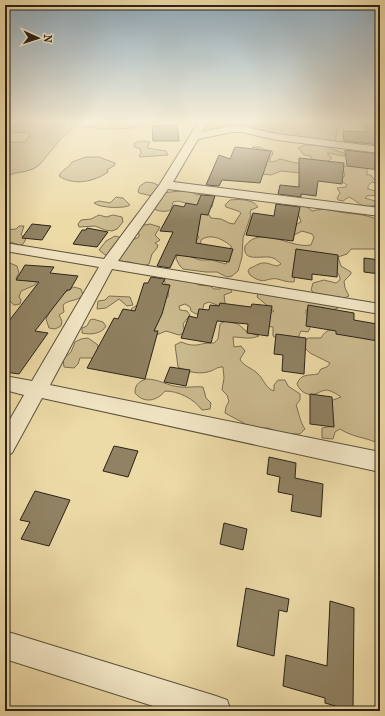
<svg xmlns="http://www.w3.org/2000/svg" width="385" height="716" font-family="'IM FELL French Canon',serif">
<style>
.green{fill:#cbbb8f;stroke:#7c6f54}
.building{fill:#908263;stroke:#2c2319}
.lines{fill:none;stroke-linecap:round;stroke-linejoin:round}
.minor-casing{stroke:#5c513c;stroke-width:2}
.minor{fill:#f3e7c6;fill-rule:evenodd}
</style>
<rect width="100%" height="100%" fill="#ecdaa7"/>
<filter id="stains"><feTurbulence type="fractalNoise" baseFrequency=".005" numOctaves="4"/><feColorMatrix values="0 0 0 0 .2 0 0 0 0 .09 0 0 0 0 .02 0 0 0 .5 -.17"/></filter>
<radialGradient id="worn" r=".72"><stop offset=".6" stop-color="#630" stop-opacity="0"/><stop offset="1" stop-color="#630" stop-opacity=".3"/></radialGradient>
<g class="green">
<path d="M5 121H146L143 123 142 126C130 129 117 129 105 129 97 129 80 125 75 127 65 131 49 154 41 163 32 174 17 170 5 177V144L6 143 5 142H25L30 135 26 132 15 133 5 132Z"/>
<path d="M211 121H338L335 143 207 128Z"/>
<path d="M142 141 150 142 147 148 166 151 168 155 140 157 139 156 141 153 140 149 135 147 134 144 136 142Z"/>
<path d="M306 145 325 146 343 153 346 154 344 156 327 153 332 158 328 161 343 167 349 165 367 167V175H371L374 180H380V184L372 182 368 186V189L380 192V195L367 196 365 198 375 201 377 205C360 209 361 203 349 197L343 201 338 200 337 198 340 193 337 188 346 187 347 185 341 181 340 177H344L345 174 343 170 301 173 281 171 271 175 262 174 264 151 252 147H260L263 149 272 151 273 154 270 158V162L276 161 280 159 296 163 311 162V156L304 155 298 148Z"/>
<path d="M86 157H99L115 163V165L107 170 108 172C94 182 73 186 59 176 62 169 68 169 72 162Z"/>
<path d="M146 182 154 183 161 187 162 193 180 191H190L197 195 205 193 215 194 212 207 209 209 178 201 173 202 171 210C165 212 158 212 153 208L152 196 139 193 138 191 140 186Z"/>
<path d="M116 197 123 198 130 205C125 209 99 208 94 203L99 201 110 203Z"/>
<path d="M230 200C239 199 253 199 258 207L251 210 250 213 251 215 243 238 242 257 238 271 232 276 227 277 217 272H206L183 269 180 266 176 259 177 255 183 254 200 260H212L226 264 231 249V246C223 239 210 233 201 240L200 247 191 248 199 237 195 235 199 214 209 215 211 218 221 219 229 223 234 224 241 213 238 211 226 207 225 205Z"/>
<path d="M287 204 306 206 312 211C325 208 329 210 340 212 356 215 365 213 380 221V249H351L347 254 338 257 341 266 351 272V274L344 281 345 288 349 296 344 298 314 293 311 290 313 283 324 280 336 283 340 280C340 274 336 271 333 267 316 245 315 251 294 263 292 270 296 275 294 282 288 282 284 281 278 279 266 277 265 286 250 275L248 271 250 268C254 267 256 265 259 264 265 261 271 265 277 266L281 264C279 262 276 259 273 258 264 254 242 264 245 246 261 224 290 249 311 245L314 237 312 234 302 231 294 235 293 226 301 222 299 216 290 213 283 208Z"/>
<path d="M99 215 106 217 113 215 122 217 123 222 117 229 112 231 105 230 95 226 79 227 78 224 81 220 91 219Z"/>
<path d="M150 224 160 227 155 235 160 240 155 243 158 245 157 248 152 254 149 264C140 268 137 263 128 262 113 260 111 260 99 250L106 241 115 236C124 238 131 242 139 237V234L136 231 140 226Z"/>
<path d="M19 226H24L21 235 26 238 25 241 22 245C16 245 12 241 5 242V230L16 229Z"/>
<path d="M5 261 17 266 19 273 16 278 17 279 37 282 35 285 21 291 19 297 21 300 20 304 14 305 9 300 5 299Z"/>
<path d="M175 271C187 270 191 276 198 285L210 286 214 289H220L224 286 230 288 232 292 224 295 225 303 220 306 209 302 204 304 202 312 196 314 191 311 190 307 185 304 179 306 180 310 187 311 190 315 183 324 185 333 179 335 166 331 154 336 131 309C140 301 157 303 168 297 170 288 162 284 165 275Z"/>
<path d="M74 287 81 289 83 295C77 302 69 299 63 305L64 312 59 315 62 321 61 326 55 329 49 328 46 319C52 308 61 292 74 287Z"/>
<path d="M258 293 333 304 338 308C328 313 317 308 306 310V314L310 319 309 323 310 328 308 332 301 331 299 335V340L278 339 273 336V327L266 326 270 313 274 311 257 297Z"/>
<path d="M109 296 130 297 133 305 127 306 119 299 106 308 97 309 98 301 105 300Z"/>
<path d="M93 319 103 322 106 326C102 334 90 335 82 333V328L87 326 90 320Z"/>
<path d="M225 321 238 324 246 331 259 336C249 340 243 337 233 337L234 347 241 346 245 351 240 359C243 366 252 368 257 373 264 379 265 388 274 391V385L278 380H285L288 386 300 394V400L296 405C299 413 300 422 305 429L300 434H284L268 428H253L225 413 226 407 229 401 227 395 222 390 224 378 223 367C217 367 216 369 211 371 201 375 186 372 178 367L175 345 181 342C198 349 199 342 214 343L218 339 220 324Z"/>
<path d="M335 329 380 338V444C366 437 354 438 340 429L335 432 333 439 322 438V428L334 426 328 402 341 397C337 394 332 391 327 390 322 390 319 393 315 394 306 396 300 391 297 384 301 373 308 376 318 374L321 369 327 367 330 363 310 353 304 347V342L308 338H321C325 331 328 330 335 329Z"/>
<path d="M88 338 98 345V350L94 358H80L78 364 74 368 64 367 63 359 71 352 75 342 81 339Z"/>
<path d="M146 379C159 379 168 386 180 387 188 388 195 386 203 387L206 398 211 403 210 409 202 410C194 399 179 391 165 391 157 401 144 404 135 393 135 385 138 382 146 379Z"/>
</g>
<g class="building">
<path d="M364 123H380V145L344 141 343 131 367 132Z"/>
<path d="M177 125 179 141H153L152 126Z"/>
<path d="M235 147 271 151 260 183 222 180 219 186 206 185 219 155 230 159Z"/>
<path d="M345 150 380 154V170L347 166Z"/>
<path d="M299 158 344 163 342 184 318 181 316 196 301 194V197L278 194 280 185 299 187Z"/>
<path d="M201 195 215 196 208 215 201 214 196 243 233 249 229 262 176 255 170 268 157 266 173 232 160 231 174 205 184 207 186 203 197 205Z"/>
<path d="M276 204 300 207 293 241 246 235 253 213 274 216Z"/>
<path d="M32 224 51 226 42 240 22 238Z"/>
<path d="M87 228 108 232 97 247 73 244 82 230H86Z"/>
<path d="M296 249 338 255 337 277 312 274V280L292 277Z"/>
<path d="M364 258 380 260V274L364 272Z"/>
<path d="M25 265 54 267 50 273 78 276 70 290H67L35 331 48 333 19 374 5 372V326L39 282 16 280Z"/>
<path d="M151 277 165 279 162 284 170 285 162 314 154 331H158L145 379 87 368 114 318 118 319 123 309 135 311 144 283H148Z"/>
<path d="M220 303 251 307 252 304 272 306 268 336 247 333 248 324 217 321 211 343 181 338 189 316 197 318 199 309 209 310 210 305 219 306Z"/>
<path d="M308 305 354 313V320L377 324 378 341 336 334V331L306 326Z"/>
<path d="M276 334 306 338 304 374 282 371 283 355 274 354Z"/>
<path d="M170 367 190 370 186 386 164 382Z"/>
<path d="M310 394 332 397 334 427 310 424Z"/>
<path d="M114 446 138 451 128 477 103 471Z"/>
<path d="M269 457 296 463 295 478 323 484 321 517 291 511 293 495 278 492 280 477 267 474Z"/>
<path d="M35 491 70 500 49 546 21 539 30 522 20 520Z"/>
<path d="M224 523 247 529 243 550 220 544Z"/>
<path d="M246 588 289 599 287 612 279 610 274 656 237 646Z"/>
<path d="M330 601 354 608 353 711 325 703V698L283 686 286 655 327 666Z"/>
</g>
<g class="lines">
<g class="minor-casing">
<g id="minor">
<path d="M199 121H209L202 132 232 126H241L277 134 380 147V153L277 140 241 132H232L198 139 173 182 380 208V216L168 189 118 261 380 304V314L112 269 50 385 380 452V472L42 398 12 453 5 456V428L24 395 5 390V376L32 381 99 267 5 251V243L104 259 160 184Z"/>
<path d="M5 631 216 696 227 700 231 711H169L5 659Z"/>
</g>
</g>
<use href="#minor" class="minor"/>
</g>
<linearGradient id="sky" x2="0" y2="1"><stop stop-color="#8faabb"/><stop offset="0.55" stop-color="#f6eed7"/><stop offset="1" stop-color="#f6eed7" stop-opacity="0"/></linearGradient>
<rect width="385" height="221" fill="url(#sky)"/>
<rect width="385" height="716" fill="none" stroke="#ecdaa7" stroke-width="20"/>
<rect x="6" y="6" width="373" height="704" fill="none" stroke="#2c2319" stroke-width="2"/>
<rect x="10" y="10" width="365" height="696" fill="none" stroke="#2c2319"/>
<g transform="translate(38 38) rotate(93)" stroke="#f3e7c6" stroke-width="3" paint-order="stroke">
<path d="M0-3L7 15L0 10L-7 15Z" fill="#2c2319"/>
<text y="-6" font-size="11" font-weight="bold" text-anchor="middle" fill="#2c2319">N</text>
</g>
<rect width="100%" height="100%" filter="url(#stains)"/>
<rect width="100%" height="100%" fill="url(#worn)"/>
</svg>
